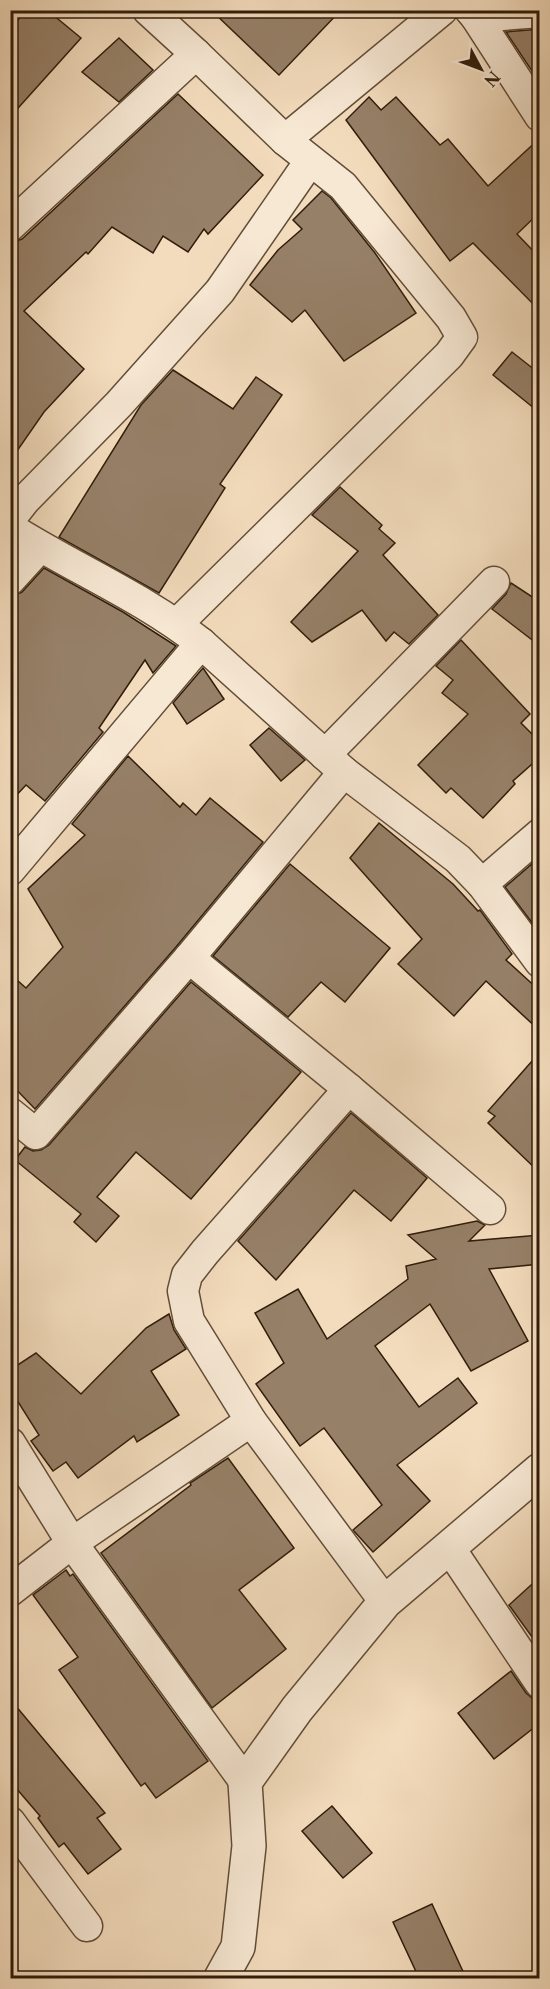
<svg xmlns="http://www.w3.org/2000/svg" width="550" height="1989" font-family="'Libre Caslon Text',serif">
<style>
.building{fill:#968068;stroke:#311d0b;stroke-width:1.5}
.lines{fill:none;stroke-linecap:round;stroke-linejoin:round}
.minor-casing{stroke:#624d38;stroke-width:33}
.tertiary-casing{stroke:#624d38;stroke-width:36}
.minor{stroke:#f7e8d4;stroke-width:30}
.tertiary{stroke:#f7e8d4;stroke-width:33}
</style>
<rect width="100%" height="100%" fill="#f3dcbd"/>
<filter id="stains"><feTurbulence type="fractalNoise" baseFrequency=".00333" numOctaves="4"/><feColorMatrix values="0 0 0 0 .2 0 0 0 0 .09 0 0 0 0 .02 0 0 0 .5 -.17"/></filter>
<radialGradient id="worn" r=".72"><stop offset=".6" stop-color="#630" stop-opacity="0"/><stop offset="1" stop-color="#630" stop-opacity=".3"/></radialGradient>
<g class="building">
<path d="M26 10H47L81 38 10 117V30Z"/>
<path d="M211 10H341L279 75Z"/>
<path d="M540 29V83L506 32Z"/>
<path d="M119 38 153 70 119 102 82 72Z"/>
<path d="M178 94 263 175 208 234 204 229 188 252 163 236 153 253 112 227 88 254 86 252 24 311 84 369 44 412 10 461V243L22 239Z"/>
<path d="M369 97 381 110 396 97 440 145 448 139 488 186 540 138V212L517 234 540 258V311L473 243 450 261 346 120Z"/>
<path d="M322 191 331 198 375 253 416 313 344 361 305 310 292 322 250 285 278 250 302 229 293 220Z"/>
<path d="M512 352 540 374V413L493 375Z"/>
<path d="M173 370 233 409 256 377 282 395 220 484 225 488 159 593 59 537 141 405Z"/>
<path d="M340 487 382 525 379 529 395 543 383 555 438 615 409 644 394 632 386 641 362 610 312 642 291 622 358 551 312 515Z"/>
<path d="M44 568 123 612 176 646 153 673 145 660 99 728 103 732 45 801 26 785 10 802V597L22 592Z"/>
<path d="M511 583 540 602V646L492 609 506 594Z"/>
<path d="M461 640 530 714 521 723 540 742V757L513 781 515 784 483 818 451 788 446 793 418 765 468 714 442 693 453 680 436 666Z"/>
<path d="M203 668 224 699 187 724 173 703Z"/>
<path d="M269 728 305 760 281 781 250 745Z"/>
<path d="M128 756 180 807 183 803 196 815 210 798 263 842 176 947 35 1109 10 1083V974L26 988 63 947 28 889 85 835 72 824Z"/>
<path d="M379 823 453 884 478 911 480 910 512 954 506 960 540 991V1031L486 981 454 1016 398 964 422 939 350 858Z"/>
<path d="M540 857V924L536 928 505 887Z"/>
<path d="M290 864 390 948 345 1002 321 982 288 1017 213 956Z"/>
<path d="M191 982 301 1072 191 1199 136 1152 97 1197 119 1216 96 1242 74 1222 81 1214 15 1160 25 1147 33 1151 41 1150 49 1145Z"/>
<path d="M540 1052V1173L488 1123 495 1116 488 1111Z"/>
<path d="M351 1113 427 1178 391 1221 354 1190 276 1280 238 1241Z"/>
<path d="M477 1221 485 1225 469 1241 540 1235V1264L489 1269 528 1341 471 1371 430 1304 375 1346 419 1407 458 1378 477 1403 397 1465 430 1501 373 1552 353 1530 382 1505 324 1428 300 1446 256 1384 284 1363 255 1313 298 1289 327 1339 408 1279 406 1266 436 1259 408 1235Z"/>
<path d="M169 1314 174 1330 186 1349 151 1371 179 1415 137 1442 134 1436 78 1478 66 1462 53 1471 31 1441 39 1435 10 1389V1370L36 1353 81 1394 146 1328Z"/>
<path d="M228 1458 294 1548 239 1590 286 1649 212 1708 101 1553 191 1485 190 1483Z"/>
<path d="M66 1570 70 1576 73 1574 208 1761 156 1798 145 1783 141 1786 59 1670 78 1657 33 1595Z"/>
<path d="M540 1577V1648L509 1605Z"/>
<path d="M511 1671 526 1693 532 1698 540 1700V1723L494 1759 458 1713Z"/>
<path d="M10 1699 105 1813 97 1818 121 1849 88 1874 64 1843 59 1847 38 1818 40 1816 10 1781Z"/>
<path d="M332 1806 372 1853 343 1878 302 1831Z"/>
<path d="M432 1904 466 1978H419L393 1922Z"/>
</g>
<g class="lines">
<g class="minor-casing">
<g id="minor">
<path d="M148 10 196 54 285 140 343 186 451 318 462 337 449 355 177 624"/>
<path d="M470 10 476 17 540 116"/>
<path d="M476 17 540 12"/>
<path d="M285 140 442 10"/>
<path d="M10 226 196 54"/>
<path d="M10 519 25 500 119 404 220 291 310 161"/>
<path d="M10 528C73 568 143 597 201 643L344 772 458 859 482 884 540 962"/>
<path d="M10 580 40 547"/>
<path d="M325 755 494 582"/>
<path d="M10 870 201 643"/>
<path d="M482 884 540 834"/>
<path d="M189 958 349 1089 490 1209"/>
<path d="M349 1089 205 1252 187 1275 183 1291 189 1321 251 1421 385 1602"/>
<path d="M10 1113 36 1134 189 958 344 772"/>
<path d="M10 1443 72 1543 245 1782"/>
<path d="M449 1547 540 1683"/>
<path d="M10 1591 72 1543 251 1421"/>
<path d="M10 1822 87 1926"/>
</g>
</g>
<g class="tertiary-casing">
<path id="tertiary" d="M221 1978 238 1947 249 1846 245 1782 297 1709 385 1602 540 1470"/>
</g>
<use href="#minor" class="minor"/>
<use href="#tertiary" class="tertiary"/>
</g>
<rect width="550" height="1989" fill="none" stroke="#f3dcbd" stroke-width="36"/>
<rect x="12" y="12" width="526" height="1965" fill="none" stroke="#311d0b" stroke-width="3"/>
<rect x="18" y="18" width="514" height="1953" fill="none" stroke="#311d0b" stroke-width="1.5"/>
<g transform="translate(481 69) rotate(131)" stroke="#f7e8d4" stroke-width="4.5" paint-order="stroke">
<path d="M0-4.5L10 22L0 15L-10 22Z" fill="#311d0b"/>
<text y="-9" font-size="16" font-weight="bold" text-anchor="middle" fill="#311d0b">N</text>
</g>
<rect width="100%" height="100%" filter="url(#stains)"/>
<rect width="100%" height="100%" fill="url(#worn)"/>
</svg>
